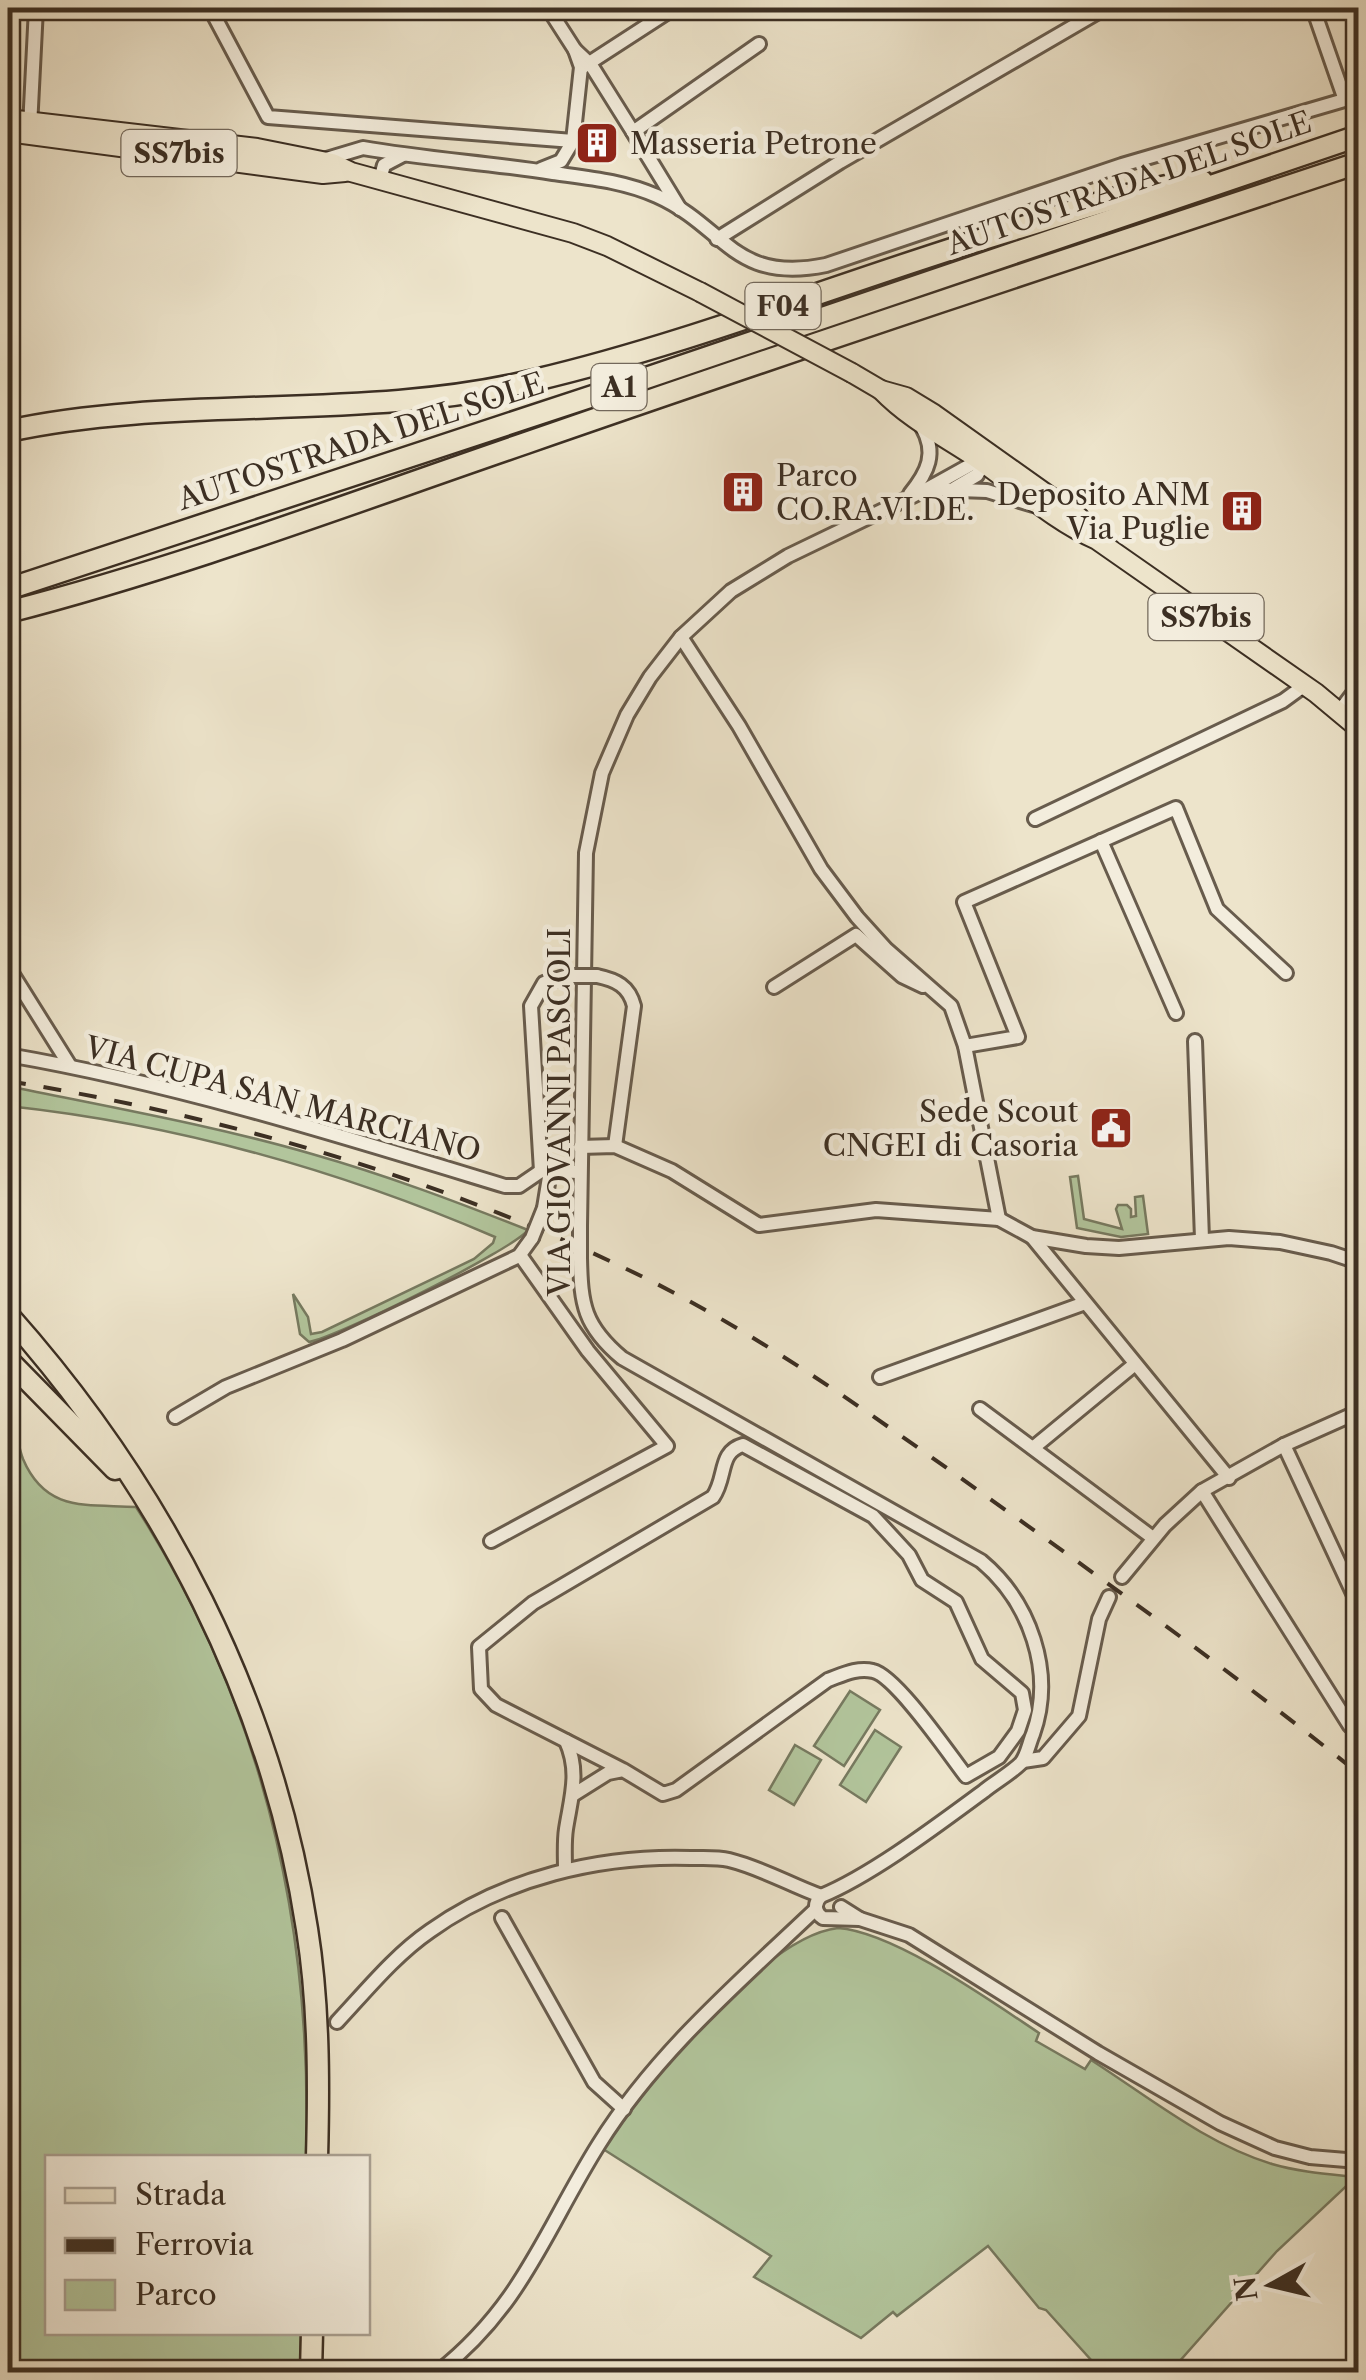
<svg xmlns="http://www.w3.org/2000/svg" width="1366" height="2380" font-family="'Libre Caslon Text',serif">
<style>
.green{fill:#b2c59c;stroke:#777a60;stroke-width:2.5}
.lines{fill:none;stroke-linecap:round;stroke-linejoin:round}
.minor-casing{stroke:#685c4d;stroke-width:18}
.major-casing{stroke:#3c2f23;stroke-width:22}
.highway-casing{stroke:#3c2f23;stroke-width:25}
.minor{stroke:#f3eddd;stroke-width:12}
.major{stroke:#ede4cb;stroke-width:18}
.highway{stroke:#ede4cb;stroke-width:20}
.rail{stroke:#3c2f23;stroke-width:4;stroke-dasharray:18 18;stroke-linecap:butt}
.minor-bridge-casing{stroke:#685c4d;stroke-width:18;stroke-linecap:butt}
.major-bridge-casing{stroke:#3c2f23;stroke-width:22;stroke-linecap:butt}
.minor-bridge{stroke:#f3eddd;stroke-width:12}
.major-bridge{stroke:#ede4cb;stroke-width:18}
.labels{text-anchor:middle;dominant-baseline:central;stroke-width:9;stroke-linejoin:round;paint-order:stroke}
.shield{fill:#f3eddd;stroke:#73685b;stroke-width:2.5}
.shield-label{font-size:28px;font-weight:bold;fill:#3c2f23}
.poi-label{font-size:30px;fill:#3c2f23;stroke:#f3eddd;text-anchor:start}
.street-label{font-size:30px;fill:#3c2f23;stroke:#f3eddd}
</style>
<rect width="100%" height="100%" fill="#ede4cb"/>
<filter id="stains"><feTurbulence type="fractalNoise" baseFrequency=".002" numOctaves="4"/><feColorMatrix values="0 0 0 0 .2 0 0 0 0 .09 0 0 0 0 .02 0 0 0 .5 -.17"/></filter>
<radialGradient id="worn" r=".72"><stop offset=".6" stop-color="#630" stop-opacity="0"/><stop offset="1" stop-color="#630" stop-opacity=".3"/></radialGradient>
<g class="green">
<path d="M8 1086C109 1107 212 1125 312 1154 386 1175 457 1202 528 1230 514 1249 336 1338 309 1342L300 1334 293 1294 308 1317 311 1334 322 1332 474 1259 493 1243 495 1237C339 1170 176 1124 8 1106Z"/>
<path d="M1078 1176 1084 1219 1122 1229 1116 1209 1118 1205H1127L1131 1209V1217L1136 1216 1135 1197 1143 1196 1148 1234 1121 1237 1077 1228 1070 1177Z"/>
<path d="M8 1415C18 1428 17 1444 23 1459 46 1513 87 1504 136 1507 263 1705 313 1924 306 2157L48 2158V2332L301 2333 300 2372H8Z"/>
<path d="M850 1691 880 1710 844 1766 814 1746Z"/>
<path d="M875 1730 901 1747 866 1802 840 1785Z"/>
<path d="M795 1745 821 1760 794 1805 769 1790Z"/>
<path d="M838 1928C894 1932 991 2001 1039 2033L1036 2041 1085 2069 1091 2060C1149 2097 1206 2144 1272 2164 1299 2172 1328 2174 1356 2177L1277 2251 1170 2372H1102L1046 2310 1039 2308 988 2246 897 2316 893 2312 861 2338 754 2277 771 2256 603 2149C646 2087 761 1937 838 1928Z"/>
</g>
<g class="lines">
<g class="minor-casing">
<g id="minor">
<path d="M210 8 268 117 573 141"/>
<path d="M1313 8 1345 100"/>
<path d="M575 50 591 65 633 132 759 44"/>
<path d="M583 67 674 8"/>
<path d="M30 127 36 8"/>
<path d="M633 132 680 209"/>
<path d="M323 160 363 148C426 159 490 163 553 173 589 178 623 181 657 196 726 227 733 284 826 265L1122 165 1358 96"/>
<path d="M541 169 561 161 573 141 581 67 575 50 548 8"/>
<path d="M380 180 384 165 403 155"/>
<path d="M717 239 840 162 1105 8"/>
<path d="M955 488 977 475 986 459"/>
<path d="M931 489 987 491 1033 505"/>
<path d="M910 494C928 472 937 453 922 427"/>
<path d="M681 637 739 726 821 869 857 917 886 949 951 1006 965 1046 999 1219"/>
<path d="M1339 712 1358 687"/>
<path d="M1035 819 1283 701 1305 685"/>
<path d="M1101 841 1176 1013"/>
<path d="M8 967 70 1066"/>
<path d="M597 976C616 980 629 986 634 1006L615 1146"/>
<path d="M774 987 856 935 902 976 923 986"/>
<path d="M1195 1041 1202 1239"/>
<path d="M965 1046 1018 1037 964 902 1176 808 1217 909 1286 973"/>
<path d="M8 1055C176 1084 341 1136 505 1186H519L541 1171"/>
<path d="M580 1147 615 1146 672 1171 759 1225 876 1210 999 1219 1032 1237 1086 1246 1119 1248 1229 1238 1280 1242 1331 1253 1358 1262"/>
<path d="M541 1171 531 1006 544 983 568 976"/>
<path d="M541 1171 580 1172"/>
<path d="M544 1208 550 1171"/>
<path d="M580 1226 586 853 602 773 627 715 650 677 681 637 731 591 788 556 927 489 981 459"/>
<path d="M1032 1237 1229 1478"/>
<path d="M580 1258C581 1305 584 1326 622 1358L981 1561C1030 1602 1055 1672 1033 1734 1029 1743 1027 1756 1021 1763 1011 1773 995 1782 984 1791 939 1824 872 1875 821 1896 814 1903 814 1912 823 1918L860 1919"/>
<path d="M880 1377 1085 1303"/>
<path d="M980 1409 1153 1538"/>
<path d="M175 1417 226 1387 342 1340 519 1256 532 1238"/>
<path d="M1284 1445 1358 1604"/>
<path d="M1033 1448 1135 1364"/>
<path d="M1202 1491 1350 1726"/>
<path d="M491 1541 667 1446 588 1351 520 1255"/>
<path d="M1122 1577 1165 1525 1202 1491 1284 1445 1358 1412"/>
<path d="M1023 1761 1043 1758 1079 1716 1099 1619 1109 1597"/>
<path d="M573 1795 608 1773 623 1770 663 1794 676 1790 828 1680C842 1675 857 1667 873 1671 896 1676 949 1754 966 1776L999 1757 1018 1731 1025 1710 1022 1693 982 1659 956 1602 922 1580 909 1555 873 1516 743 1445C718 1452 727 1477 713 1497L533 1603 479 1647 481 1689 496 1705 623 1770"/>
<path d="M565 1870C565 1856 564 1842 566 1829 571 1797 580 1772 566 1741"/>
<path d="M841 1907 860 1919 909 1935 1098 2053 1220 2123 1275 2148 1310 2157 1358 2161"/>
<path d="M502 1918 594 2082 624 2109"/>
<path d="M337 2022C366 1991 395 1955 430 1931 504 1878 600 1855 691 1858 703 1858 717 1857 729 1860 762 1868 790 1885 821 1896"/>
<path d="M438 2372C523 2305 545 2230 599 2144 656 2053 739 1982 816 1909"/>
</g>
</g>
<g class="major-casing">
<g id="major">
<path d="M8 119 257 148 332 163 351 172 573 233 607 246 700 292"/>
<path d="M8 132 323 174 345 172"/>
<path d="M852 373 881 390 906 397 934 414 1079 517 1093 536"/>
<path d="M881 390C911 421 947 438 982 462 1020 489 1054 521 1097 540L1316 693 1358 728"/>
</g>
</g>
<g class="highway-casing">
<g id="highway">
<path d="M8 431C177 394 363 422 535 380 700 341 857 276 1019 228 1079 210 1139 187 1202 181"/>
<path d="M8 589 605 392 1358 136"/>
<path d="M8 612C183 567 354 502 526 443 802 347 1080 255 1358 163"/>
<path d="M8 1315C162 1488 272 1699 307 1929 319 2004 319 2082 317 2158"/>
<path d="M8 1360 115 1469"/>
<path d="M311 2372 312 2332"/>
</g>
</g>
<use href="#minor" class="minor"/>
<use href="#major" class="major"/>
<use href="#highway" class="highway"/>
<path class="rail" d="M8 1081C226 1117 442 1178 641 1276 763 1336 875 1417 986 1496 1112 1586 1237 1676 1358 1773"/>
<g class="minor-bridge-casing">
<g id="minor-bridge">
<path d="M568 976H597"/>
<path d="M580 1226V1258"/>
<path d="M532 1238 544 1208"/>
</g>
</g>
<g class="major-bridge-casing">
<path id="major-bridge" d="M700 292 852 373"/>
</g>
<use href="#minor-bridge" class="minor-bridge"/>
<use href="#major-bridge" class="major-bridge"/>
</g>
<defs>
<g id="building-square" transform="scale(2.25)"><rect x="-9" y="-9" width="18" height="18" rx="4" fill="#8f2418" stroke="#f3eddd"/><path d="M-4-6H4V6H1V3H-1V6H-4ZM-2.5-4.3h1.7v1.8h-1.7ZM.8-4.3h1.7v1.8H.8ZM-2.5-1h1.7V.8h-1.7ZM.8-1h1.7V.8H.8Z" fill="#fff"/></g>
<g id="civic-square" transform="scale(2.25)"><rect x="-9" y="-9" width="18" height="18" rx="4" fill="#8f2418" stroke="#f3eddd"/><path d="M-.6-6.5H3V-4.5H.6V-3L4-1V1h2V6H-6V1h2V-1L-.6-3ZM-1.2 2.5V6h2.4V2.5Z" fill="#fff"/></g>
</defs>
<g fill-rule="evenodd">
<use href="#building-square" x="597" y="143"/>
<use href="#building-square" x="743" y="492"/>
<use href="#building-square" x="1242" y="511"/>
<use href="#civic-square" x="1111" y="1128"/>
</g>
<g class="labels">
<g class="shield">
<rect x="121.5" y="130" width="115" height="46" rx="8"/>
<rect x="745.5" y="283" width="75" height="46" rx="8"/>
<rect x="591.5" y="364" width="55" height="46" rx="8"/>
<rect x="1148.5" y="594" width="115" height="46" rx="8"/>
</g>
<g class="shield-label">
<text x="179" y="153">SS7bis</text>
<text x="783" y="306">F04</text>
<text x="619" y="387">A1</text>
<text x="1206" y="617">SS7bis</text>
</g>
<g class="poi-label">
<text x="630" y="143">Masseria Petrone</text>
<text x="776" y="475">Parco<tspan x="776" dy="34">CO.RA.VI.DE.</tspan></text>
<text x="1210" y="494" text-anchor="end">Deposito ANM<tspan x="1210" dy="34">Via Puglie</tspan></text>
<text x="1078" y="1111" text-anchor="end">Sede Scout<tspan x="1078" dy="34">CNGEI di Casoria</tspan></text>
</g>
<g class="street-label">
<text transform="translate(1129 183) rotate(-19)">AUTOSTRADA DEL SOLE</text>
<text transform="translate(361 441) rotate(-18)">AUTOSTRADA DEL SOLE</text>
<text transform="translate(283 1099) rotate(15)">VIA CUPA SAN MARCIANO</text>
<text transform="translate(559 1112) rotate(-90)">VIA GIOVANNI PASCOLI</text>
</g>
</g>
<rect width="1366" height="2380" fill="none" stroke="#ede4cb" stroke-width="40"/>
<rect x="10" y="10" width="1346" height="2360" fill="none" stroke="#3c2f23" stroke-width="5"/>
<rect x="20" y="20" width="1326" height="2340" fill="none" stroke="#3c2f23" stroke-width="2.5"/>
<rect x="45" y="2155" width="325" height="180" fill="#f3eddd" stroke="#aaa193" stroke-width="2.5"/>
<rect x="65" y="2188" width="50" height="15" fill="#ede4cb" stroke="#aaa193" stroke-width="2.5"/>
<text x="135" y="2205" font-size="30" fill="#3c2f23">Strada</text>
<rect x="65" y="2238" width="50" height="15" fill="#3c2f23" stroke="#aaa193" stroke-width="2.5"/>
<text x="135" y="2255" font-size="30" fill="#3c2f23">Ferrovia</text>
<rect x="65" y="2280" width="50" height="30" fill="#b2c59c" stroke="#aaa193" stroke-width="2.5"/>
<text x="135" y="2305" font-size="30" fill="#3c2f23">Parco</text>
<g transform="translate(1271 2285) rotate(262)" stroke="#f3eddd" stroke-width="8" paint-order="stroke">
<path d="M0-8L18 38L0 25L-18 38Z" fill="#3c2f23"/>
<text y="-15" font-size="28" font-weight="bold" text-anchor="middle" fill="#3c2f23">N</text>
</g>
<rect width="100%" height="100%" filter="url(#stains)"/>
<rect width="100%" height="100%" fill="url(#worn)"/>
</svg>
